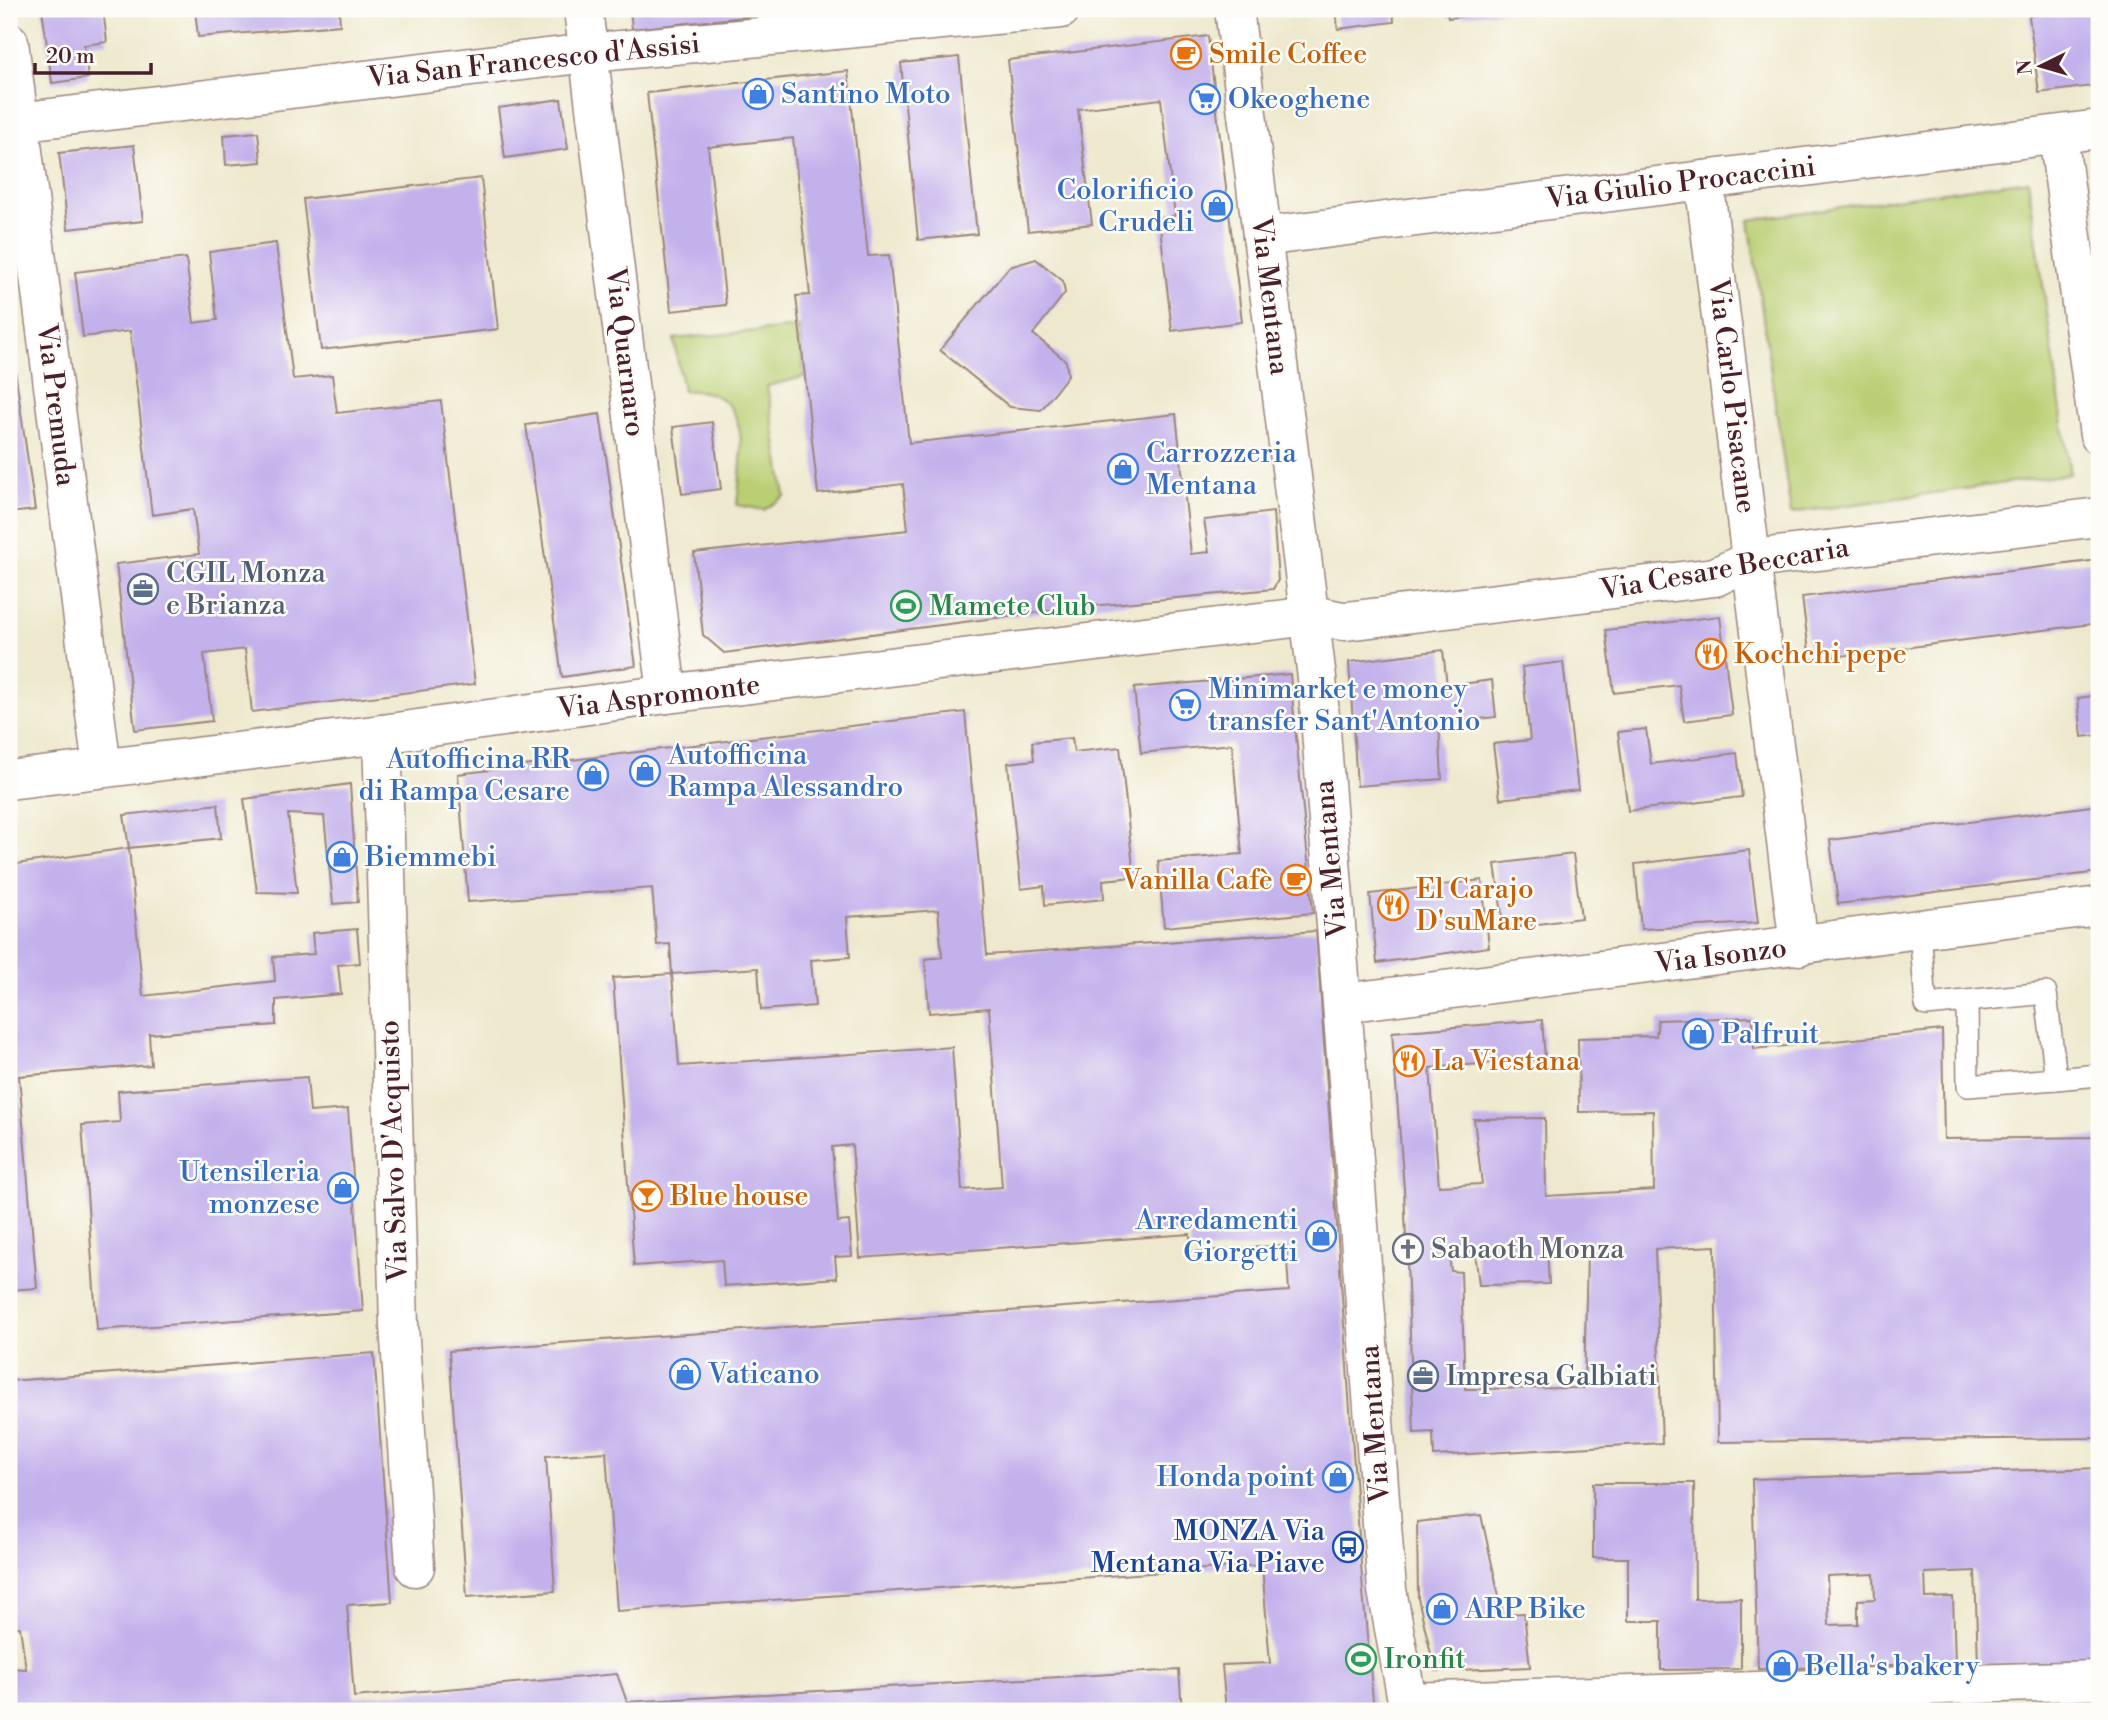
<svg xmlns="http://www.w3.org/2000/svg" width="2108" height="1720" font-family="'Libre Bodoni',serif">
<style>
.green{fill:#bacf73;stroke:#82774f;stroke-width:2}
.building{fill:#c3b1ec;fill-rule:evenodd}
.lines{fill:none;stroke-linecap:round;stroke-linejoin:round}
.lane-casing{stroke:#9c847c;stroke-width:24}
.street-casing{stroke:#9c847c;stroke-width:41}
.secondary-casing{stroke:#9c847c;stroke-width:41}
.lane{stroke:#fff;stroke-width:21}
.street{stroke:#fff;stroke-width:38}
.secondary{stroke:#fff;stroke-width:38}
.labels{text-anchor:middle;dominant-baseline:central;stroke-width:5;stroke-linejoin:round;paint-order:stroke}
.food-label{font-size:28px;fill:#c56008;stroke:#fdfcf7;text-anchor:start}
.street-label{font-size:28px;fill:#4a1f2b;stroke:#fdfcf7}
.shop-label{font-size:28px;fill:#366cbe;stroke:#fdfcf7;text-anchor:start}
.service-label{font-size:28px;fill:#4e5e75;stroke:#fdfcf7;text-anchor:start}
.leisure-label{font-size:28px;fill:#27864d;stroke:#fdfcf7;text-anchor:start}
.worship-label{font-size:28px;fill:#5b616d;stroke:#fdfcf7;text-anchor:start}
.transit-label{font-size:28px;fill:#164399;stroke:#fdfcf7;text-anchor:end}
</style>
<rect width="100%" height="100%" fill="#fdfcf7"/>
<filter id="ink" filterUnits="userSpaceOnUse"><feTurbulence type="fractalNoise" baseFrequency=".0143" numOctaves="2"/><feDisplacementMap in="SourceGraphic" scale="14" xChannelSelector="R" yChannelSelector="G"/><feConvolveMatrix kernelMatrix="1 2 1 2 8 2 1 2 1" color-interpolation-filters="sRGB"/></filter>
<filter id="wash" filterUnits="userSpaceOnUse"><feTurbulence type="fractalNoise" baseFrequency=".00686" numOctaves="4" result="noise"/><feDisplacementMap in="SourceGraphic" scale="28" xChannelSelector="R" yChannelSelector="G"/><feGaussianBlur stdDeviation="1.57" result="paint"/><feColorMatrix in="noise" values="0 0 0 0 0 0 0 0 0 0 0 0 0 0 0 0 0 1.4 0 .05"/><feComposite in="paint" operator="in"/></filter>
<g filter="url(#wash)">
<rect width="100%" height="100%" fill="#eee9ce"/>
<g class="green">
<path d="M2028 180 2070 474 1791 513 1749 220Z"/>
<path d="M799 327 804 377 767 386 785 496 764 510 737 505C742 455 755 385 683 391L674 339Z"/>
</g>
<g id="blocks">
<g class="building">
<path d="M42 9H103L107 42 84 45 88 78 52 83Z"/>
<path d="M195 9H339L340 25 198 37Z"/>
<path d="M630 9H801V11L632 29Z"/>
<path d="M1336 9H1393L1394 22 1338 29Z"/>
<path d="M1447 9H1508V10L1448 18Z"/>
<path d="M2079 9H2099V85L2039 93 2029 16Z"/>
<path d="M1208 36 1242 322 1172 331 1159 218 1175 216 1161 99 1078 109 1092 224 1028 231 1008 60Z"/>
<path d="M959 57 977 234 918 240 901 63Z"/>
<path d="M848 71 868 256 889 255 909 443 1176 414 1191 554 1209 552 1204 520 1273 512 1278 580 1273 589 1080 607 724 653 703 635 694 553 908 530 903 484 818 494 796 296 810 295 793 138 708 147 726 305 671 311 647 93Z"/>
<path d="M561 99 568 149 505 158 498 108Z"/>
<path d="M258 132 261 162 226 165 224 135Z"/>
<path d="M134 145 143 221 68 229 59 153Z"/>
<path d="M481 178 498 329 321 350 303 199Z"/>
<path d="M276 243 293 379 332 375 337 413 441 401 475 684 252 712 245 649 204 654 212 721 135 730 116 564 199 554 193 509 152 515 130 331 83 337 75 272 186 258 194 323 217 320 209 252Z"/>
<path d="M1036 259 1063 281 1065 293 1033 334 1066 361 1068 375 1041 410 1010 407 940 350 1009 267Z"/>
<path d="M9 328 35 510 9 513Z"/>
<path d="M600 414 636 666 562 677 526 425Z"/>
<path d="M712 422 721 489 682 494 673 427Z"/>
<path d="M2099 560V623L1810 660 1802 597Z"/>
<path d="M1720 616 1732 715 1684 721 1679 685 1614 693 1606 630Z"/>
<path d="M1443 650 1447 686 1492 680 1496 717 1439 724 1442 779 1357 786 1349 662Z"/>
<path d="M1563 662 1578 790 1500 799 1493 744 1530 740 1522 667Z"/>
<path d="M1290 674 1313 913 1164 927 1158 861 1242 854 1232 744 1141 753 1134 688Z"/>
<path d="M2099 695V735L2082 737 2078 698Z"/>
<path d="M965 712 987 955 1316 931 1363 1592 1374 1711H1226L1222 1665 1270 1663 1262 1565 617 1611 606 1452 546 1456 555 1591 467 1597 449 1351 1289 1291 1286 1245 1191 1252 1190 1234 860 1258 852 1145 832 1147 838 1222 849 1221 852 1256 835 1257 837 1278 724 1286 722 1260 634 1266 613 978 672 974 679 1066 952 1047 962 1190 1002 1187 989 1008 929 1013 925 959 942 957 938 910 847 917 850 957 811 960 815 1006 761 1010 758 968 672 974 670 944 657 945 652 888 468 902 458 774Z"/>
<path d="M1646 729 1651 764 1737 753 1742 797 1628 811 1618 732Z"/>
<path d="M1072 738 1074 752 1120 747 1134 877 1103 880 1104 899 1045 905 1044 886 1021 889 1008 763 1034 760 1032 742Z"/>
<path d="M350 784 358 902 333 904 324 816 288 814 297 893 257 892 244 799Z"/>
<path d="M218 804 221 838 129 848 143 996 275 981 273 957 314 954 312 933 357 929 360 963 338 965 341 994 276 1000V1025L149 1034 151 1065 19 1076 37 1288 9 1290V865L129 848 124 815Z"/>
<path d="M2099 805V872L1838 904 1830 840Z"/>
<path d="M1749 850 1758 923 1641 929 1635 864Z"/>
<path d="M1573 854 1581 918 1504 929 1495 864Z"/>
<path d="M1482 880 1489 947 1377 963 1370 894Z"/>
<path d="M1753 1017 1754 1049 1942 1030 1944 1139 2099 1137V1438L1718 1442 1715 1246 1655 1249 1662 1443 1434 1456 1433 1432 1414 1433 1404 1189 1392 1032 1542 1020 1545 1059 1430 1068 1439 1186 1482 1184 1474 1119 1545 1118 1546 1196 1654 1190 1653 1111 1579 1112 1578 1038 1656 1036 1658 1020ZM1475 1251 1479 1285 1549 1284 1547 1251H1587L1584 1388 1465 1389 1461 1272 1451 1271 1449 1253Z"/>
<path d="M307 1077 310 1112 348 1109 363 1311 97 1330 82 1125 120 1122 118 1091Z"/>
<path d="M374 1353 392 1602 347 1605 354 1697 617 1674 627 1702 1179 1670 1182 1711H9V1668L26 1669 20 1627 9 1628V1381Z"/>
<path d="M2099 1468V1661L1978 1664 1975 1571 1925 1573 1926 1598 1953 1597 1955 1663 1758 1669 1752 1479ZM1874 1574 1875 1599 1858 1600V1624L1829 1625 1827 1576Z"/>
<path d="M1593 1483H1694L1695 1599 1741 1598V1669L1661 1670V1621H1628V1558H1593Z"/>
<path d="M1481 1515 1503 1614 1524 1613 1530 1667 1435 1671 1418 1598 1417 1522Z"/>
</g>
</g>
</g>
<g filter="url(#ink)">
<use href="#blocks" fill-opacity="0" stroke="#9c847c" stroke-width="2"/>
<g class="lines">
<g class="lane-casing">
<g id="lane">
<path d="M1920 930 1926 1005 2046 993 2056 1079 2099 1075"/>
<path d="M1967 1001 1968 1086 2056 1079"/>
</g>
</g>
<g class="street-casing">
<g id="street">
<path d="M583 9 667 694"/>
<path d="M9 42 102 768"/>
<path d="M9 123 588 53 1061 9"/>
<path d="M2058 135 2099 435"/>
<path d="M1704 180 1799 946"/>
<path d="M1262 237 2099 129"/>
<path d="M382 734 399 1325 415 1567"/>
<path d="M9 780 382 734 667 694 1310 616C1324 615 1333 621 1346 621L1715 577 1753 559 2099 517"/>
<path d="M1343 1003 2099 906"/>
<path d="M1407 1702 2099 1680"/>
</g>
</g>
<g class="secondary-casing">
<path id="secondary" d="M1234 9 1317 678 1387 1590 1409 1711"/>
</g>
<use href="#lane" class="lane"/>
<use href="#street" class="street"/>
<use href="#secondary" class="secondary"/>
</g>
</g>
<defs>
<g id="cafe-ring" transform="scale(1.575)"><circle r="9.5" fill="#fdfcf7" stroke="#e8710a" stroke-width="1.5"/><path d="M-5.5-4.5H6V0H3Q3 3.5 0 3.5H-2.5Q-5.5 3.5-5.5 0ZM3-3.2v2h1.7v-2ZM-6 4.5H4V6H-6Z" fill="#e8710a"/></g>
<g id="shop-ring" transform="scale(1.575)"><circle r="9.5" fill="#fdfcf7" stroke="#3f7fe0" stroke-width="1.5"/><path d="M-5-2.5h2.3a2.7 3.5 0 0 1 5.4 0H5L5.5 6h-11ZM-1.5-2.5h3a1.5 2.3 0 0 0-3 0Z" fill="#3f7fe0"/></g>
<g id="supermarket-ring" transform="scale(1.575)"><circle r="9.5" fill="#fdfcf7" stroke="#3f7fe0" stroke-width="1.5"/><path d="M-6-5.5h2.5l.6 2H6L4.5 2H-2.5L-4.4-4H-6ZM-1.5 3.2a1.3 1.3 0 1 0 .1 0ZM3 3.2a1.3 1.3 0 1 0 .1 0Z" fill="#3f7fe0"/></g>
<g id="office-ring" transform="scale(1.575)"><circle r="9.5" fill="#fdfcf7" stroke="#5c6f8a" stroke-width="1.5"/><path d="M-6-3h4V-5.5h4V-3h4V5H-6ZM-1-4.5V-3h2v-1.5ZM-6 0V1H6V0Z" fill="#5c6f8a"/></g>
<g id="stadium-ring" transform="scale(1.575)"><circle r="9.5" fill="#fdfcf7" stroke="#2e9e5b" stroke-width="1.5"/><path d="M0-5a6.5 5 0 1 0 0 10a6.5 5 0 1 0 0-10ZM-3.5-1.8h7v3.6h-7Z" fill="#2e9e5b"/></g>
<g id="restaurant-ring" transform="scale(1.575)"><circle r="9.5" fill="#fdfcf7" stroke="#e8710a" stroke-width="1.5"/><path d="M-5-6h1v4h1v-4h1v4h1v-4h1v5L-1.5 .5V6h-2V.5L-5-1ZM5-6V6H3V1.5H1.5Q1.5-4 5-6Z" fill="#e8710a"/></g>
<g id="bar-ring" transform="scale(1.575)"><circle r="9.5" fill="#fdfcf7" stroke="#e8710a" stroke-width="1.5"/><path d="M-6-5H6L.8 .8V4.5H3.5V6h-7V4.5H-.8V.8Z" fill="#e8710a"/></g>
<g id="church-ring" transform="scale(1.575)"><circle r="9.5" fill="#fdfcf7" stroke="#6b7280" stroke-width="1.5"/><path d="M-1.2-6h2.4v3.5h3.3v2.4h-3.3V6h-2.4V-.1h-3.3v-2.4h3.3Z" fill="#6b7280"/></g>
<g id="bus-ring" transform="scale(1.575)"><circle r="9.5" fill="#fdfcf7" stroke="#1a4fb4" stroke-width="1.5"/><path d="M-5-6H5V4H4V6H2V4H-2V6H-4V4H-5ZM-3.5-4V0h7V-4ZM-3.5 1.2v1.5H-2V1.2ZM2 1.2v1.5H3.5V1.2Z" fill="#1a4fb4"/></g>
</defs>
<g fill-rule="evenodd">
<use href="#cafe-ring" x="1186" y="54"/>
<use href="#shop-ring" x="758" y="94"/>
<use href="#supermarket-ring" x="1205" y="99"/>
<use href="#shop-ring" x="1217" y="206"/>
<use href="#shop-ring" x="1123" y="469"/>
<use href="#office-ring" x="143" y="589"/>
<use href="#stadium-ring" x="906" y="606"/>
<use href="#restaurant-ring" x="1711" y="654"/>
<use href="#supermarket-ring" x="1185" y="705"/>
<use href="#shop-ring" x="645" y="771"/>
<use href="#shop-ring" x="593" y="775"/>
<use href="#shop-ring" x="342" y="857"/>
<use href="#cafe-ring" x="1296" y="880"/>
<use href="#restaurant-ring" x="1393" y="905"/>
<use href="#shop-ring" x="1698" y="1034"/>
<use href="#restaurant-ring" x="1409" y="1061"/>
<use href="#shop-ring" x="343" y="1188"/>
<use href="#bar-ring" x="647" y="1196"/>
<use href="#shop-ring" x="1321" y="1236"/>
<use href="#church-ring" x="1408" y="1249"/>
<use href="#shop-ring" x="685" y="1374"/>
<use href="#office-ring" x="1423" y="1376"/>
<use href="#shop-ring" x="1338" y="1477"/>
<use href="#bus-ring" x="1348" y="1547"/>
<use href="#shop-ring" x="1442" y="1609"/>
<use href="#stadium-ring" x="1361" y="1659"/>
<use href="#shop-ring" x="1782" y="1666"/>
</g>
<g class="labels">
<g class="food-label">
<text x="1209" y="54">Smile Coffee</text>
<text x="1734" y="654">Kochchi pepe</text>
<text x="1273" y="880" text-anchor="end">Vanilla Cafè</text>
<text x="1416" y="889">El Carajo<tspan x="1416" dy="32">D'suMare</tspan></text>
<text x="1432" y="1061">La Viestana</text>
<text x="670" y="1196">Blue house</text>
</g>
<g class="street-label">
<text transform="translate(534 61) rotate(-6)">Via San Francesco d'Assisi</text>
<text transform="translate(1681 183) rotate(-7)">Via Giulio Procaccini</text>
<text transform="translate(1270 296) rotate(83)">Via Mentana</text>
<text transform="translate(625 352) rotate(83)">Via Quarnaro</text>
<text transform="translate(1732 396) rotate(83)">Via Carlo Pisacane</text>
<text transform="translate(56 405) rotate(83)">Via Premuda</text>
<text transform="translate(1725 569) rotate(-10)">Via Cesare Beccaria</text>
<text transform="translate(659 697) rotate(-7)">Via Aspromonte</text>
<text transform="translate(1331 859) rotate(-95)">Via Mentana</text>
<text transform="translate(1721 956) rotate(-7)">Via Isonzo</text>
<text transform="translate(394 1151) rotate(-92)">Via Salvo D'Acquisto</text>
<text transform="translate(1375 1424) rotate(-94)">Via Mentana</text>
</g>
<g class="shop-label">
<text x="781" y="94">Santino Moto</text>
<text x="1228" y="99">Okeoghene</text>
<text x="1194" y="190" text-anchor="end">Colorificio<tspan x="1194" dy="32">Crudeli</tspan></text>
<text x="1146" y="453">Carrozzeria<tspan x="1146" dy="32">Mentana</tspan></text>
<text x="1208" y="689">Minimarket e money<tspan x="1208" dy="32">transfer Sant'Antonio</tspan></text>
<text x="668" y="755">Autofficina<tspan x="668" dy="32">Rampa Alessandro</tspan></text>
<text x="570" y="759" text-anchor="end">Autofficina RR<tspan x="570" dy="32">di Rampa Cesare</tspan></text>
<text x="365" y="857">Biemmebi</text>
<text x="1721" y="1034">Palfruit</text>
<text x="320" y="1172" text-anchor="end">Utensileria<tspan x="320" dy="32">monzese</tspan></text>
<text x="1298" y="1220" text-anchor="end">Arredamenti<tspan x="1298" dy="32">Giorgetti</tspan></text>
<text x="708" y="1374">Vaticano</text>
<text x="1315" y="1477" text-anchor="end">Honda point</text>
<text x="1465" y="1609">ARP Bike</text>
<text x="1805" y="1666">Bella's bakery</text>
</g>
<g class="service-label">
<text x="166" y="573">CGIL Monza<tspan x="166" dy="32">e Brianza</tspan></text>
<text x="1446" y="1376">Impresa Galbiati</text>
</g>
<g class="leisure-label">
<text x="929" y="606">Mamete Club</text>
<text x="1384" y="1659">Ironfit</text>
</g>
<g class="worship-label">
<text x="1431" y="1249">Sabaoth Monza</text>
</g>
<g class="transit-label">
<text x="1325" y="1531">MONZA Via<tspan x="1325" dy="32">Mentana Via Piave</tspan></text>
</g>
</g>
<rect width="2108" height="1720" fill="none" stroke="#fdfcf7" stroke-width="35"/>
<g transform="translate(2041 66) rotate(265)" stroke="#fdfcf7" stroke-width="5" paint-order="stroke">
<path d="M0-5L12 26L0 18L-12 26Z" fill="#4a1f2b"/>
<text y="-10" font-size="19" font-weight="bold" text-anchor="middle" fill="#4a1f2b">N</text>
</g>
<path d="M35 63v10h116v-10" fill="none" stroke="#4a1f2b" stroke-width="3.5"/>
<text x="46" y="63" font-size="21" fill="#4a1f2b" stroke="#fdfcf7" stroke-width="5" paint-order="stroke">20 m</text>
</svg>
